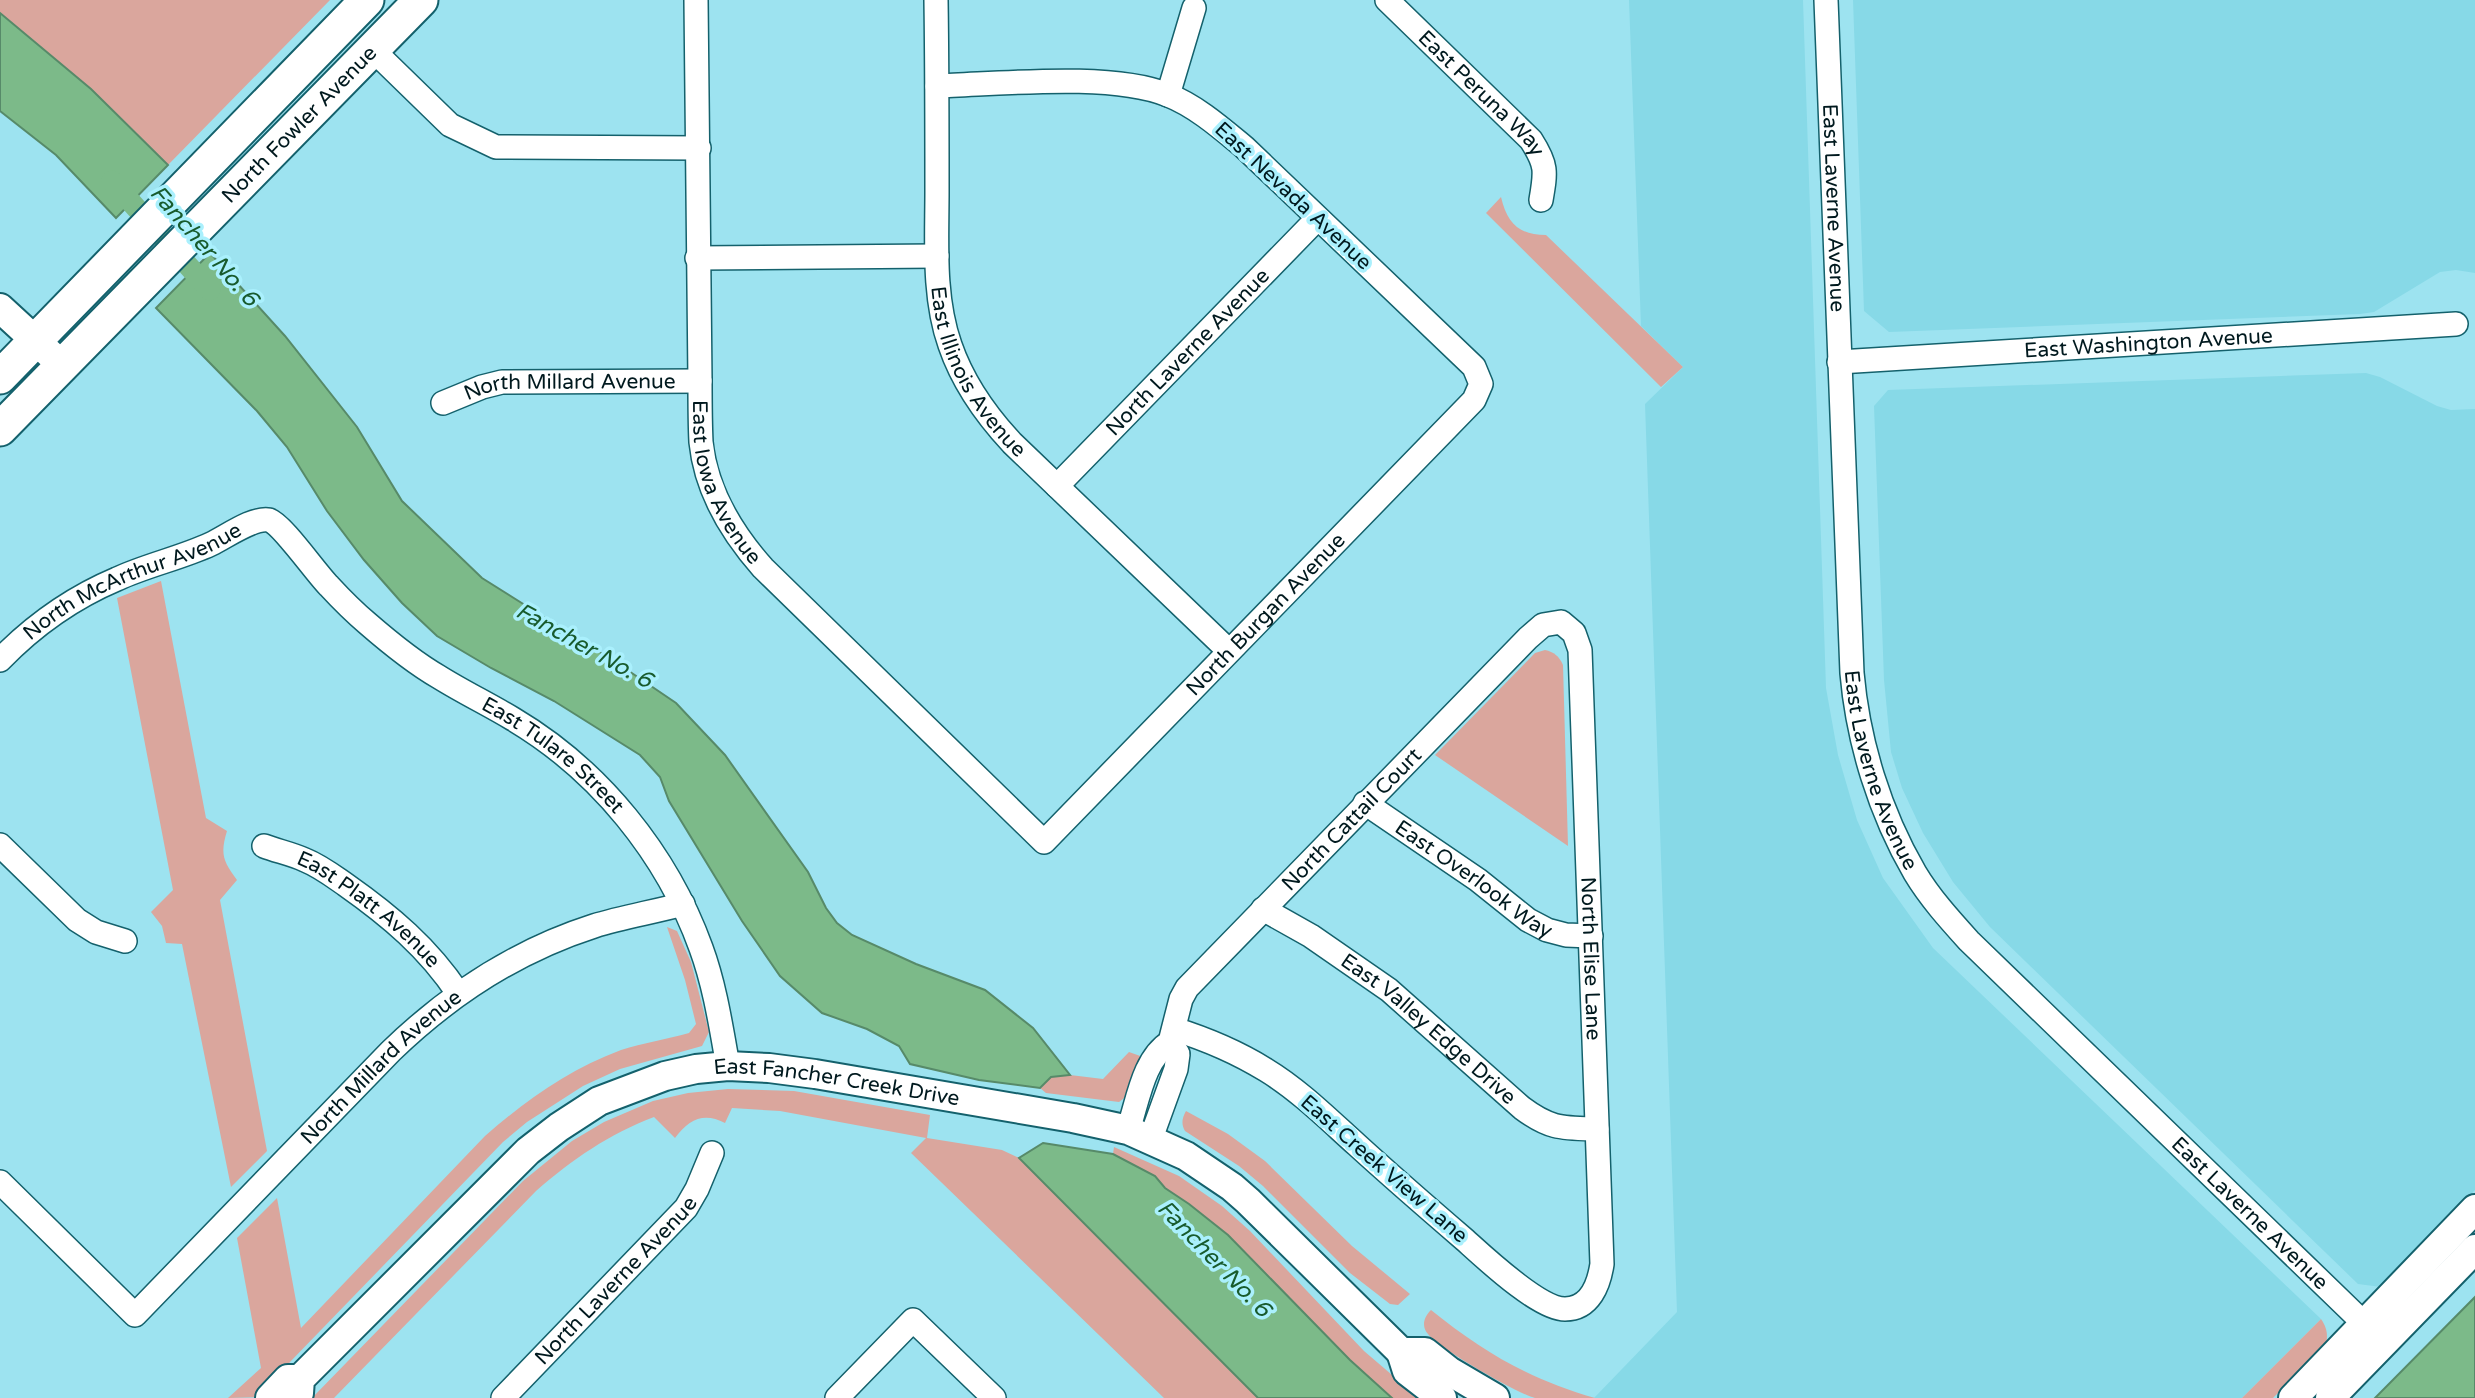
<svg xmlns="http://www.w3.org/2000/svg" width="2475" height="1398" font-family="'Varela Round',sans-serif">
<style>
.built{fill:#87d9e7}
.green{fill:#daa69d}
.water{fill:#7cba89;stroke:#578a69;stroke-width:2}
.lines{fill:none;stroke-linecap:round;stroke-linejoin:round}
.canal{stroke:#7cba89;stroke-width:21}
.minor-casing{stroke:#14616c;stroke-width:26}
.tertiary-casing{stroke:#14616c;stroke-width:32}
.secondary-casing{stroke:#14616c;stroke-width:37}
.minor{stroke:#fff;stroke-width:23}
.tertiary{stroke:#fff;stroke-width:28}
.secondary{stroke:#fff;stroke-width:33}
.labels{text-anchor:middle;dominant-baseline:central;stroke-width:7;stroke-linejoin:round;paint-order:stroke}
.street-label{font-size:21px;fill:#00191e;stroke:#aaf0fd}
.water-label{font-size:23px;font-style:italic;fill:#185b2d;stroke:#aaf0fd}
</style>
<rect width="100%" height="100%" fill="#9de3f0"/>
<g class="built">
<path d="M1629 0H1803L1826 688 1838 755 1857 820 1883 878 1933 948 2321 1319 2242 1398H1594L1677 1312 1645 404 1683 367 1641 326Z"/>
<path d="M1853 0H2475V273L2456 270 2440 272 2374 312 2360 314 1889 332 1864 311Z"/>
<path d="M2366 373 2380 377 2437 406 2451 410 2475 409V1190L2381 1287 2358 1284 1990 927 1953 882 1923 833 1902 788 1891 752 1884 680 1874 406 1888 390Z"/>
</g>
<g class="green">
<path d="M0 0H330L168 165 91 89 0 13Z"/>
<path d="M1501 197C1507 223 1519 235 1546 235L1683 367 1661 387 1486 213Z"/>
<path d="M161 581 206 818 227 831C220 854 223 861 237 880L220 900 267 1151 231 1187 182 944 166 943 162 926 151 912 173 890 117 598Z"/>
<path d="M1545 650C1554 652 1559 656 1563 665L1568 846 1435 755 1535 653Z"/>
<path d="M667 927 677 931 691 962 709 1032 702 1046 620 1069 583 1086 527 1122 503 1142 290 1362 261 1397 228 1398 261 1368 237 1238 277 1198 301 1328 485 1136C526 1100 570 1069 621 1050 643 1043 667 1039 689 1033L696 1024 685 980Z"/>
<path d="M1129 1052 1143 1057 1128 1095 1119 1102 1046 1093 1040 1088 1051 1077 1070 1075 1103 1079Z"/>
<path d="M728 1089 794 1091 930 1115 927 1138 1002 1150 1019 1158 1258 1398H1164L911 1153 926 1138 780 1111 732 1108 725 1123C704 1112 689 1119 675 1138L654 1117C609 1134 573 1159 536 1191L334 1398H312L523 1181 572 1141 604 1122 653 1101 688 1093Z"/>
<path d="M1186 1111 1228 1134 1265 1161 1352 1246 1410 1294 1398 1305 1390 1304 1350 1273 1263 1186 1239 1166 1185 1131C1181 1124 1182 1118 1186 1111Z"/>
<path d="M1114 1147 1179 1176 1222 1206 1250 1231 1364 1351 1419 1398H1392L1350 1360 1228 1235 1189 1204 1165 1188 1155 1176 1113 1154Z"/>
<path d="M1431 1310C1483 1352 1531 1380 1595 1398 1578 1398 1552 1398 1535 1398 1518 1394 1438 1348 1428 1334 1421 1326 1424 1317 1431 1310Z"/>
<path d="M2321 1319C2327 1328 2328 1334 2326 1345L2273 1398H2242Z"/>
</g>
<g class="water">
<path d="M0 13 91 89 168 165 116 218 56 155 0 111Z"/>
<path d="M210 253 285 336 357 427 402 501 482 578 620 665 676 703 725 755 808 872 826 908 837 923 852 935 916 964 985 990 1033 1028 1070 1075 1051 1077 1040 1088 979 1080 910 1064 899 1046 867 1029 822 1013 780 976 742 921 669 801 660 777 640 755 554 701 491 668 437 636 402 603 364 560 327 511 287 447 257 411 156 308Z"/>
<path d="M1043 1143 1113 1154 1155 1176 1165 1188 1189 1204 1228 1235 1350 1360 1392 1398H1258L1019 1158Z"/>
<path d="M2475 1297V1398H2375Z"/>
</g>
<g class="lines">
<path class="canal" d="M112 181 210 290"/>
<g class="minor-casing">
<g id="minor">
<path id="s1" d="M696 0 700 381C700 401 700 422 701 442 706 491 731 532 763 568L1044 842 1474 400 1481 384 1474 367 1244 147C1221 128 1196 106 1168 95 1111 72 1001 84 937 86"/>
<path id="s2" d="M936 0C937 64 937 128 937 192 937 242 933 297 950 345 963 383 985 414 1012 443L1229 651"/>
<path id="s3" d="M1387 0 1531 140C1547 165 1546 171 1541 200"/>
<path id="s4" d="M1826 0 1852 673C1858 742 1880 813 1915 873 1930 898 1950 920 1969 941L2377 1336"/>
<path d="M373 50 450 125 496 147 699 148"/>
<path d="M1168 95 1194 8"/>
<path d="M697 258 937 256"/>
<path id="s5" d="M1839 362 2456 324"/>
<path id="s6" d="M443 403 482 387 502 382 700 381"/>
<path id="s7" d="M1057 486 1317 219"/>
<path id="s8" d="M0 660C34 625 72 598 117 579 147 565 181 558 211 544 226 537 253 517 269 520 282 524 316 573 329 586 341 599 354 612 367 623 390 643 413 662 439 677 463 692 488 704 513 719 599 770 667 854 701 948 715 986 721 1027 728 1066"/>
<path id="s9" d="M1365 803 1478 880 1528 920 1547 930 1566 935 1591 936"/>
<path d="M0 845 77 920 96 932 125 941"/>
<path id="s10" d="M264 846C277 851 292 854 305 860 320 866 333 876 346 885 390 916 428 948 458 993"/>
<path id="s11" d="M1263 909 1311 936 1389 990 1522 1108C1550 1129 1562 1128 1597 1129"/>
<path id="s12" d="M1128 1130C1138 1101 1143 1059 1170 1042L1181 999 1187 988 1528 638 1543 625 1561 622 1574 633 1580 650 1602 1264C1599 1284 1590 1309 1565 1309 1539 1309 1485 1258 1465 1240 1429 1209 1392 1177 1357 1145 1328 1119 1299 1090 1266 1070 1237 1052 1206 1039 1174 1029"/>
<path d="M1151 1138 1176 1069 1178 1054 1170 1042"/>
<path id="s13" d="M0 1182 135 1315 391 1051C450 994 516 951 594 926 623 917 654 912 683 904"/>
<path id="s14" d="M503 1398 686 1208 697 1189 712 1153"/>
<path d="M837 1398 913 1320 994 1398"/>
</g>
</g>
<g class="tertiary-casing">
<g id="tertiary">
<path d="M0 308 62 365"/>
<path d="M1401 1352H1425L1449 1371 1495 1398"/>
<path d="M1401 1352 1407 1371 1442 1398"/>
<path d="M270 1398 288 1379H300"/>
<path id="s15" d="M295 1398 299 1393 300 1379 528 1151 559 1127 599 1101 665 1076 696 1069 728 1066 769 1068 815 1074 1073 1118 1128 1130 1186 1156 1232 1187 1248 1201 1401 1352"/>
<path d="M2293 1398 2475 1209"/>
<path d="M2330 1398 2475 1249"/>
</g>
</g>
<g class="secondary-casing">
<g id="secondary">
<path d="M0 377 367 0"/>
<path id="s16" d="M0 429 421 0"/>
</g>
</g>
<use href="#minor" class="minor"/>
<use href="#tertiary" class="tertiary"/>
<use href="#secondary" class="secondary"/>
</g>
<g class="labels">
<g class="street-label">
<text stroke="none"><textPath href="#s3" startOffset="133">East Peruna Way</textPath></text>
<text stroke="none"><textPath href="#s16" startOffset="427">North Fowler Avenue</textPath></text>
<text transform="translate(1293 196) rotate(43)">East Nevada Avenue</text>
<text stroke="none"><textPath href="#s4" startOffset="208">East Laverne Avenue</textPath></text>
<text stroke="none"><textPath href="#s5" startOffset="310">East Washington Avenue</textPath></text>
<text stroke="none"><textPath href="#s7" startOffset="187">North Laverne Avenue</textPath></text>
<text stroke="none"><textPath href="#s2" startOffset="382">East Illinois Avenue</textPath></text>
<text stroke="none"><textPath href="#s6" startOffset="130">North Millard Avenue</textPath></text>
<text stroke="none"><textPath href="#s1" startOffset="488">East Iowa Avenue</textPath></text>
<text stroke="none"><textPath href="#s8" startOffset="156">North McArthur Avenue</textPath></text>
<text stroke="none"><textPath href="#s1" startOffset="1295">North Burgan Avenue</textPath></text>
<text stroke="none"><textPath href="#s8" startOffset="679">East Tulare Street</textPath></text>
<text stroke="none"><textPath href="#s4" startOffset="775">East Laverne Avenue</textPath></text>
<text stroke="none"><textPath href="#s12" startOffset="392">North Cattail Court</textPath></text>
<text stroke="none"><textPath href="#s9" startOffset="133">East Overlook Way</textPath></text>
<text stroke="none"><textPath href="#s10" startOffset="124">East Platt Avenue</textPath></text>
<text stroke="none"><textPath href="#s12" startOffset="1027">North Elise Lane</textPath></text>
<text stroke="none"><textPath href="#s11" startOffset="205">East Valley Edge Drive</textPath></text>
<text stroke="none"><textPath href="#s13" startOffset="539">North Millard Avenue</textPath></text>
<text stroke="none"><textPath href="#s15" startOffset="674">East Fancher Creek Drive</textPath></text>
<text transform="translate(1384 1169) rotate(41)">East Creek View Lane</text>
<text stroke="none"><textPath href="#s4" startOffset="1363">East Laverne Avenue</textPath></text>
<text stroke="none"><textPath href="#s14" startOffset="163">North Laverne Avenue</textPath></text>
</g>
<g class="water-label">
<text transform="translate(204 246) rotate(49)">Fancher No. 6</text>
<text transform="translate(584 646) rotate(29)">Fancher No. 6</text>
<text transform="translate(1214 1259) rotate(46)">Fancher No. 6</text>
</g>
</g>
</svg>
